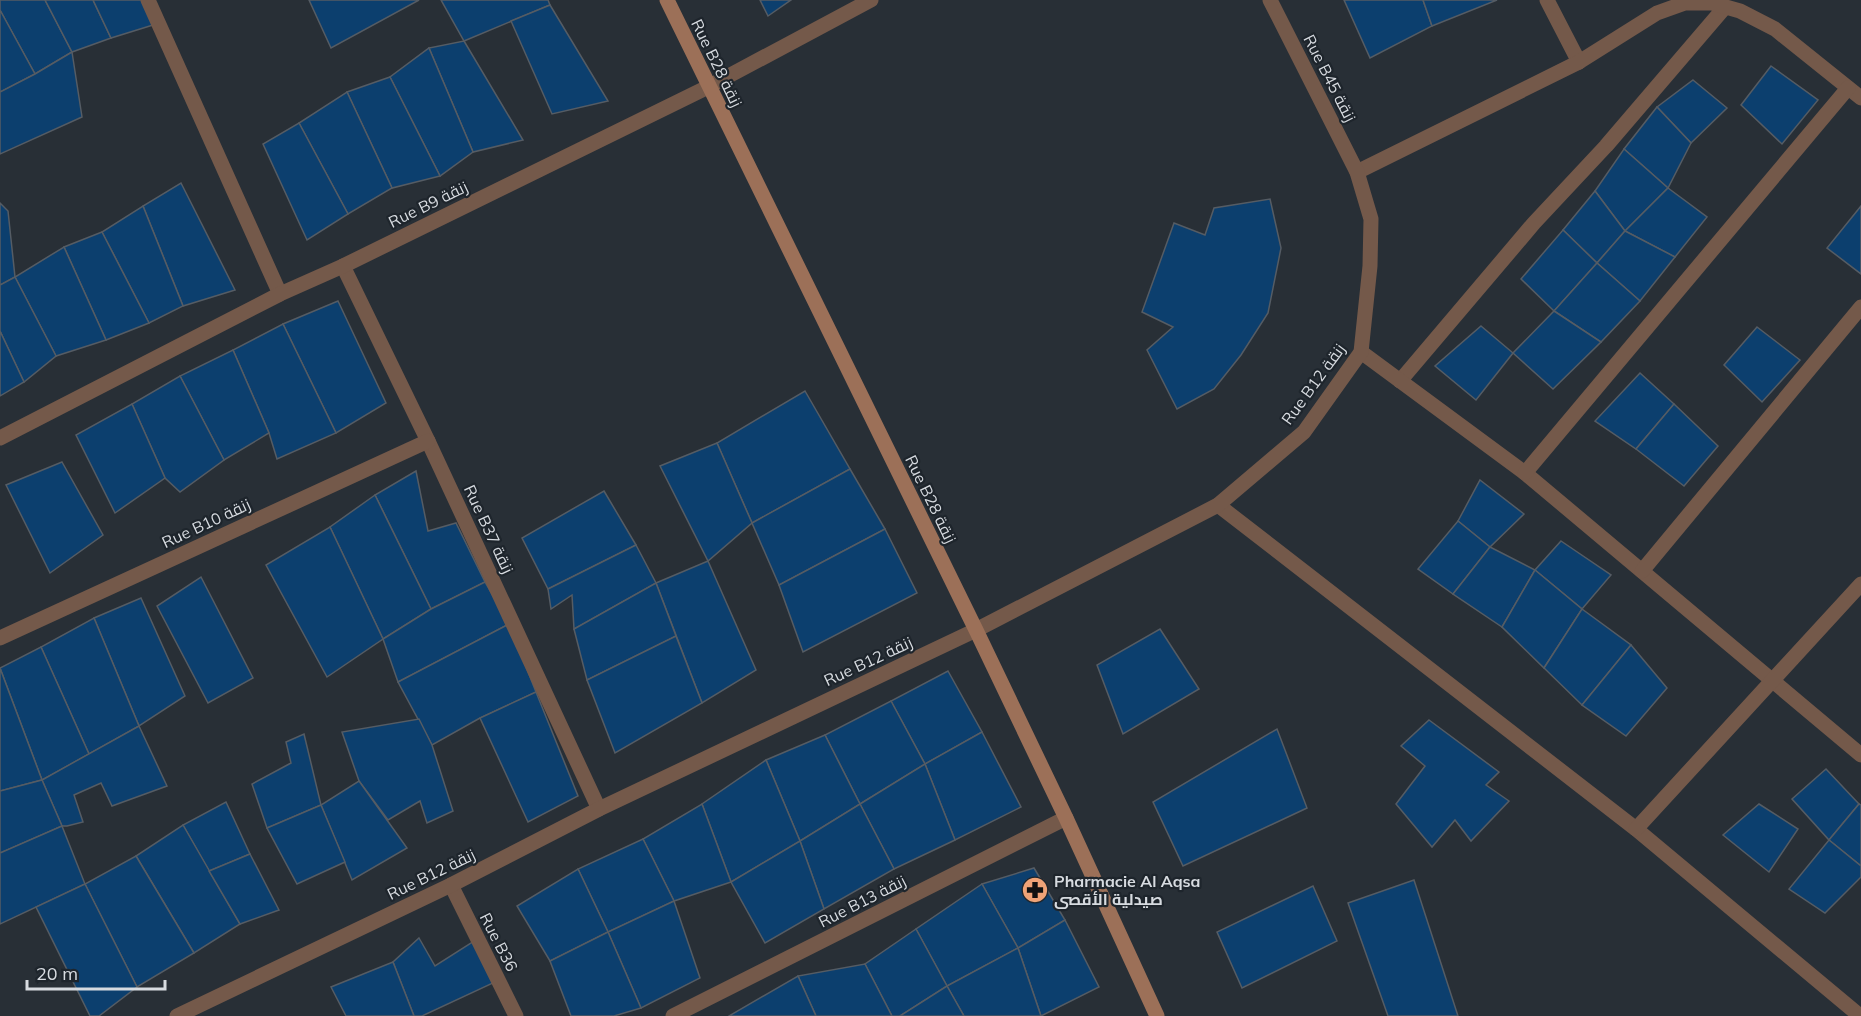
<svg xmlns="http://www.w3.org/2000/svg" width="1861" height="1016" font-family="Mulish,Cairo,sans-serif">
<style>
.building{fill:#0c3f6e;stroke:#555c64;stroke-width:1.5}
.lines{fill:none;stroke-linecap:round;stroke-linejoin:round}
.lane{stroke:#74594a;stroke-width:15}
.street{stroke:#74594a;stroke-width:15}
.secondary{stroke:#9c7058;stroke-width:15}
.labels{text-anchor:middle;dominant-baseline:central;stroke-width:4.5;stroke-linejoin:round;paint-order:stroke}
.street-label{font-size:16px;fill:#d7dbe0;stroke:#1e252c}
.poi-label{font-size:16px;font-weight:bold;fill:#d7dbe0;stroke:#1e252c;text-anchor:start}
</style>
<rect width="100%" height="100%" fill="#282f36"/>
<g class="building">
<path d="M0 0H45L72 52 35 74 0 10Z"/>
<path d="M45 0H93L111 38 72 52Z"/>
<path d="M93 0H142L153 25 111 38Z"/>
<path d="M309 0H419L331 48Z"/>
<path d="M441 0H548L550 5 464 41Z"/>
<path d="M760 0H791L768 16Z"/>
<path d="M1344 0H1423L1432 26 1370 58Z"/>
<path d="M1423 0H1497L1432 26Z"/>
<path d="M550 5 608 101 552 114 511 21Z"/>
<path d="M0 10 35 74 0 92Z"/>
<path d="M464 41 523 140 473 152 429 48Z"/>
<path d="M429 48 473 152 440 176 390 77Z"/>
<path d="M72 52 82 117 0 154V92L35 74Z"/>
<path d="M1771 66 1818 100 1782 144 1741 105Z"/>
<path d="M390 77 440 176 392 188 347 92Z"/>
<path d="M1693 80 1727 108 1691 143 1657 107Z"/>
<path d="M347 92 392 188 348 214 299 123Z"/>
<path d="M1657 107 1691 143 1668 188 1624 149Z"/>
<path d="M299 123 348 214 307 240 263 144Z"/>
<path d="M1624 149 1668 188 1625 231 1595 191Z"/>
<path d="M181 183 235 290 183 306 143 206Z"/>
<path d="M1668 188 1707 217 1675 257 1625 231Z"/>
<path d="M1595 191 1625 231 1597 263 1563 230Z"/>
<path d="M1270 199 1281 248 1268 313 1241 355 1214 389 1177 409 1147 350 1173 327 1142 312 1174 223 1205 235 1214 208Z"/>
<path d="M0 203 8 211 15 277 0 285Z"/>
<path d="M143 206 183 306 149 323 102 232Z"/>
<path d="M1861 206V274L1827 248Z"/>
<path d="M1563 230 1597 263 1554 311 1521 279Z"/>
<path d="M1625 231 1675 257 1640 301 1597 263Z"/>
<path d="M102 232 149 323 106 340 64 247Z"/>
<path d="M64 247 106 340 56 356 15 277Z"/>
<path d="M1597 263 1640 301 1601 342 1554 311Z"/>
<path d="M15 277 56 356 24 382 0 331V285Z"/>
<path d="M338 301 386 403 336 433 283 324Z"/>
<path d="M1554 311 1601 342 1553 389 1513 353Z"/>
<path d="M283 324 336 433 277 459 269 433 233 350Z"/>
<path d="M1481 326 1513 353 1476 400 1435 366Z"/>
<path d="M1757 327 1800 360 1762 402 1724 365Z"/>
<path d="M0 331 24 382 0 396Z"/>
<path d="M233 350 269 433 224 460 180 376Z"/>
<path d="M1640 373 1674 404 1636 449 1595 421Z"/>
<path d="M180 376 224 460 180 492 165 478 132 404Z"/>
<path d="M805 391 850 469 752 523 717 443Z"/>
<path d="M132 404 165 478 115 513 76 435Z"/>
<path d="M1674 404 1718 446 1684 486 1636 449Z"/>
<path d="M717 443 752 523 708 561 660 466Z"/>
<path d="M62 462 103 535 50 573 6 485Z"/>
<path d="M850 469 885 529 779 585 752 523Z"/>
<path d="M416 471 428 531 456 523 485 582 431 609 375 495Z"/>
<path d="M1480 480 1524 514 1490 547 1458 521Z"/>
<path d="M604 491 636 545 548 589 522 538Z"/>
<path d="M375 495 431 609 383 639 330 527Z"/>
<path d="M1458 521 1490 547 1453 594 1418 569Z"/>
<path d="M330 527 383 639 327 677 266 565Z"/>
<path d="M885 529 917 593 803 652 779 585Z"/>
<path d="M1561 541 1611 575 1582 609 1535 570Z"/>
<path d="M636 545 656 583 574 629 572 595 551 609 548 589Z"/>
<path d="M1490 547 1535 570 1502 627 1453 594Z"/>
<path d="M708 561 756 670 702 703 656 583Z"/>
<path d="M1535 570 1582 609 1544 668 1502 627Z"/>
<path d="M201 577 253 678 208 703 157 606Z"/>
<path d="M485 582 509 624 398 682 383 639 431 609Z"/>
<path d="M656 583 676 636 587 680 574 629Z"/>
<path d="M141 598 185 696 139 726 94 618Z"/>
<path d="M1582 609 1631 645 1582 705 1544 668Z"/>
<path d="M94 618 139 726 89 754 41 647Z"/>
<path d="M509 624 536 692 480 718 432 745 398 682Z"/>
<path d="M1160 629 1199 689 1123 734 1097 665Z"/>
<path d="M676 636 702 703 615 753 587 680Z"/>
<path d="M1631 645 1667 688 1626 736 1582 705Z"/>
<path d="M41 647 89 754 42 780 0 668Z"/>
<path d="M0 668 42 780 0 791Z"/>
<path d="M948 671 982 732 925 764 891 701Z"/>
<path d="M536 692 578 796 528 822 480 718Z"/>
<path d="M891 701 925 764 860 804 825 735Z"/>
<path d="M419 719 432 745 453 811 427 823 420 801 388 820 359 781 342 732Z"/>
<path d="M1429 720 1499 772 1486 785 1509 801 1471 841 1455 820 1432 847 1396 804 1425 766 1401 746Z"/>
<path d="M139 726 167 786 112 806 101 783 74 795 83 822 67 826H62L42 780Z"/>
<path d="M1277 729 1307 808 1183 866 1153 802Z"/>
<path d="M982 732 1021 807 955 840 925 764Z"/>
<path d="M304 734 321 805 267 828 252 784 291 763 286 742Z"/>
<path d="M825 735 860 804 800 841 766 760Z"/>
<path d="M766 760 800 841 731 882 702 804Z"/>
<path d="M925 764 955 840 894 869 860 804Z"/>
<path d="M1826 769 1859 804 1829 840 1792 799Z"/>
<path d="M42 780 62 826 0 853V791Z"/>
<path d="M359 781 407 848 352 880 321 805Z"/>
<path d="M226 802 250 854 209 871 183 825Z"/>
<path d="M702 804 731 882 674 901 643 839Z"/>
<path d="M860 804 894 869 824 909 800 841Z"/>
<path d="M1759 804 1798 829 1769 872 1723 835Z"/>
<path d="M1859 804 1861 805V866L1829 840Z"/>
<path d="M321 805 345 862 297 884 267 828Z"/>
<path d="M183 825 240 924 194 953 136 856Z"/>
<path d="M62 826 85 884 0 924V853Z"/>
<path d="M643 839 674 901 608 932 578 869Z"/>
<path d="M1829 840 1861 866V877L1825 913 1789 889Z"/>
<path d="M800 841 824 909 765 943 731 882Z"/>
<path d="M250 854 279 910 240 924 209 871Z"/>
<path d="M136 856 194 953 137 987 85 884Z"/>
<path d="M1034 868 1065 920 1018 948 982 884Z"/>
<path d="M578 869 608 932 550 961 517 906Z"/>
<path d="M1414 880 1458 1016H1388L1348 903Z"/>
<path d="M85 884 137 987 99 1016H90L36 907Z"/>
<path d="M982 884 1018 948 947 986 916 929Z"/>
<path d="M1313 886 1337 941 1242 988 1217 932Z"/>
<path d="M674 901 700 978 641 1008 608 932Z"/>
<path d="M1065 920 1099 987 1041 1016 1018 948Z"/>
<path d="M916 929 947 986 900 1016H892L865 964Z"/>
<path d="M608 932 641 1008 614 1016H571L550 961Z"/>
<path d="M419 938 435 966 474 941 493 983 422 1016H414L393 962Z"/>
<path d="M1018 948 1041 1016H964L947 986Z"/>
<path d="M393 962 414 1016H346L331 987Z"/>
<path d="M865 964 892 1016H816L798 976Z"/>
<path d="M798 976 816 1016H729Z"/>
<path d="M947 986 964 1016H900Z"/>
</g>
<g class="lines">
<g class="lane">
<path d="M1547 0 1579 62"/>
<path d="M1400 381 1534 223 1606 146 1725 7"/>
</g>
<g class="street">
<path d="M148 0 280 294"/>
<path d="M1357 172 1579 62 1657 13 1685 3H1712L1740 11 1775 29 1861 98"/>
<path d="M343 266 428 441 599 809"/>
<path d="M1361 352 1525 473 1861 755"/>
<path d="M0 438 280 294 343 266 708 87 871 0"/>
<path d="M1525 473 1848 88"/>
<path d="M1218 505 1636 829 1860 1016"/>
<path d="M1642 571 1861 307"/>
<path d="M0 638 428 441"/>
<path d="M1636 829 1861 584"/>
<path d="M451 885 516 1016"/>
<path d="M177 1016 451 885 599 809 976 630 1218 505 1304 432 1361 352 1370 266 1371 219 1357 172 1270 0"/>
<path d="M673 1016 1066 818"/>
</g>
<path class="secondary" d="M667 0 976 630 1066 818 1157 1016"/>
</g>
<defs>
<g id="pharmacy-disc" transform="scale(1.35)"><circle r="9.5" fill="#efa377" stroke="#1e252c"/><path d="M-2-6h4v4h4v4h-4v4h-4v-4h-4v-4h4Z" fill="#111"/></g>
</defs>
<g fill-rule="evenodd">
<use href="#pharmacy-disc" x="1035" y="890"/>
</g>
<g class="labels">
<g class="street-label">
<text transform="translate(717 63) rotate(64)">Rue B28 زنقة</text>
<text transform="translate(1330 78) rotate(63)">Rue B45 زنقة</text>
<text transform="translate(428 204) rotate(-26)">Rue B9 زنقة</text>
<text transform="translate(1313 384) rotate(-54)">Rue B12 زنقة</text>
<text transform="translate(931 499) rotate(64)">Rue B28 زنقة</text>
<text transform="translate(206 523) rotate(-25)">Rue B10 زنقة</text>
<text transform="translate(489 529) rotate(65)">Rue B37 زنقة</text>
<text transform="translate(868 661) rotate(-25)">Rue B12 زنقة</text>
<text transform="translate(431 874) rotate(-26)">Rue B12 زنقة</text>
<text transform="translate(862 901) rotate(-27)">Rue B13 زنقة</text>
<text transform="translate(499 942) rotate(63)">Rue B36</text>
</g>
<g class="poi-label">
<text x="1054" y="881">Pharmacie Al Aqsa<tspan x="1054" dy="18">صيدلية الأقصى</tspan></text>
</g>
</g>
<path d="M27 980v9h138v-9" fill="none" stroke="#d7dbe0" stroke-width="3"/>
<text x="36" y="980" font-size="18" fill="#d7dbe0" stroke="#1e252c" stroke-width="4.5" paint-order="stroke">20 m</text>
</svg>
